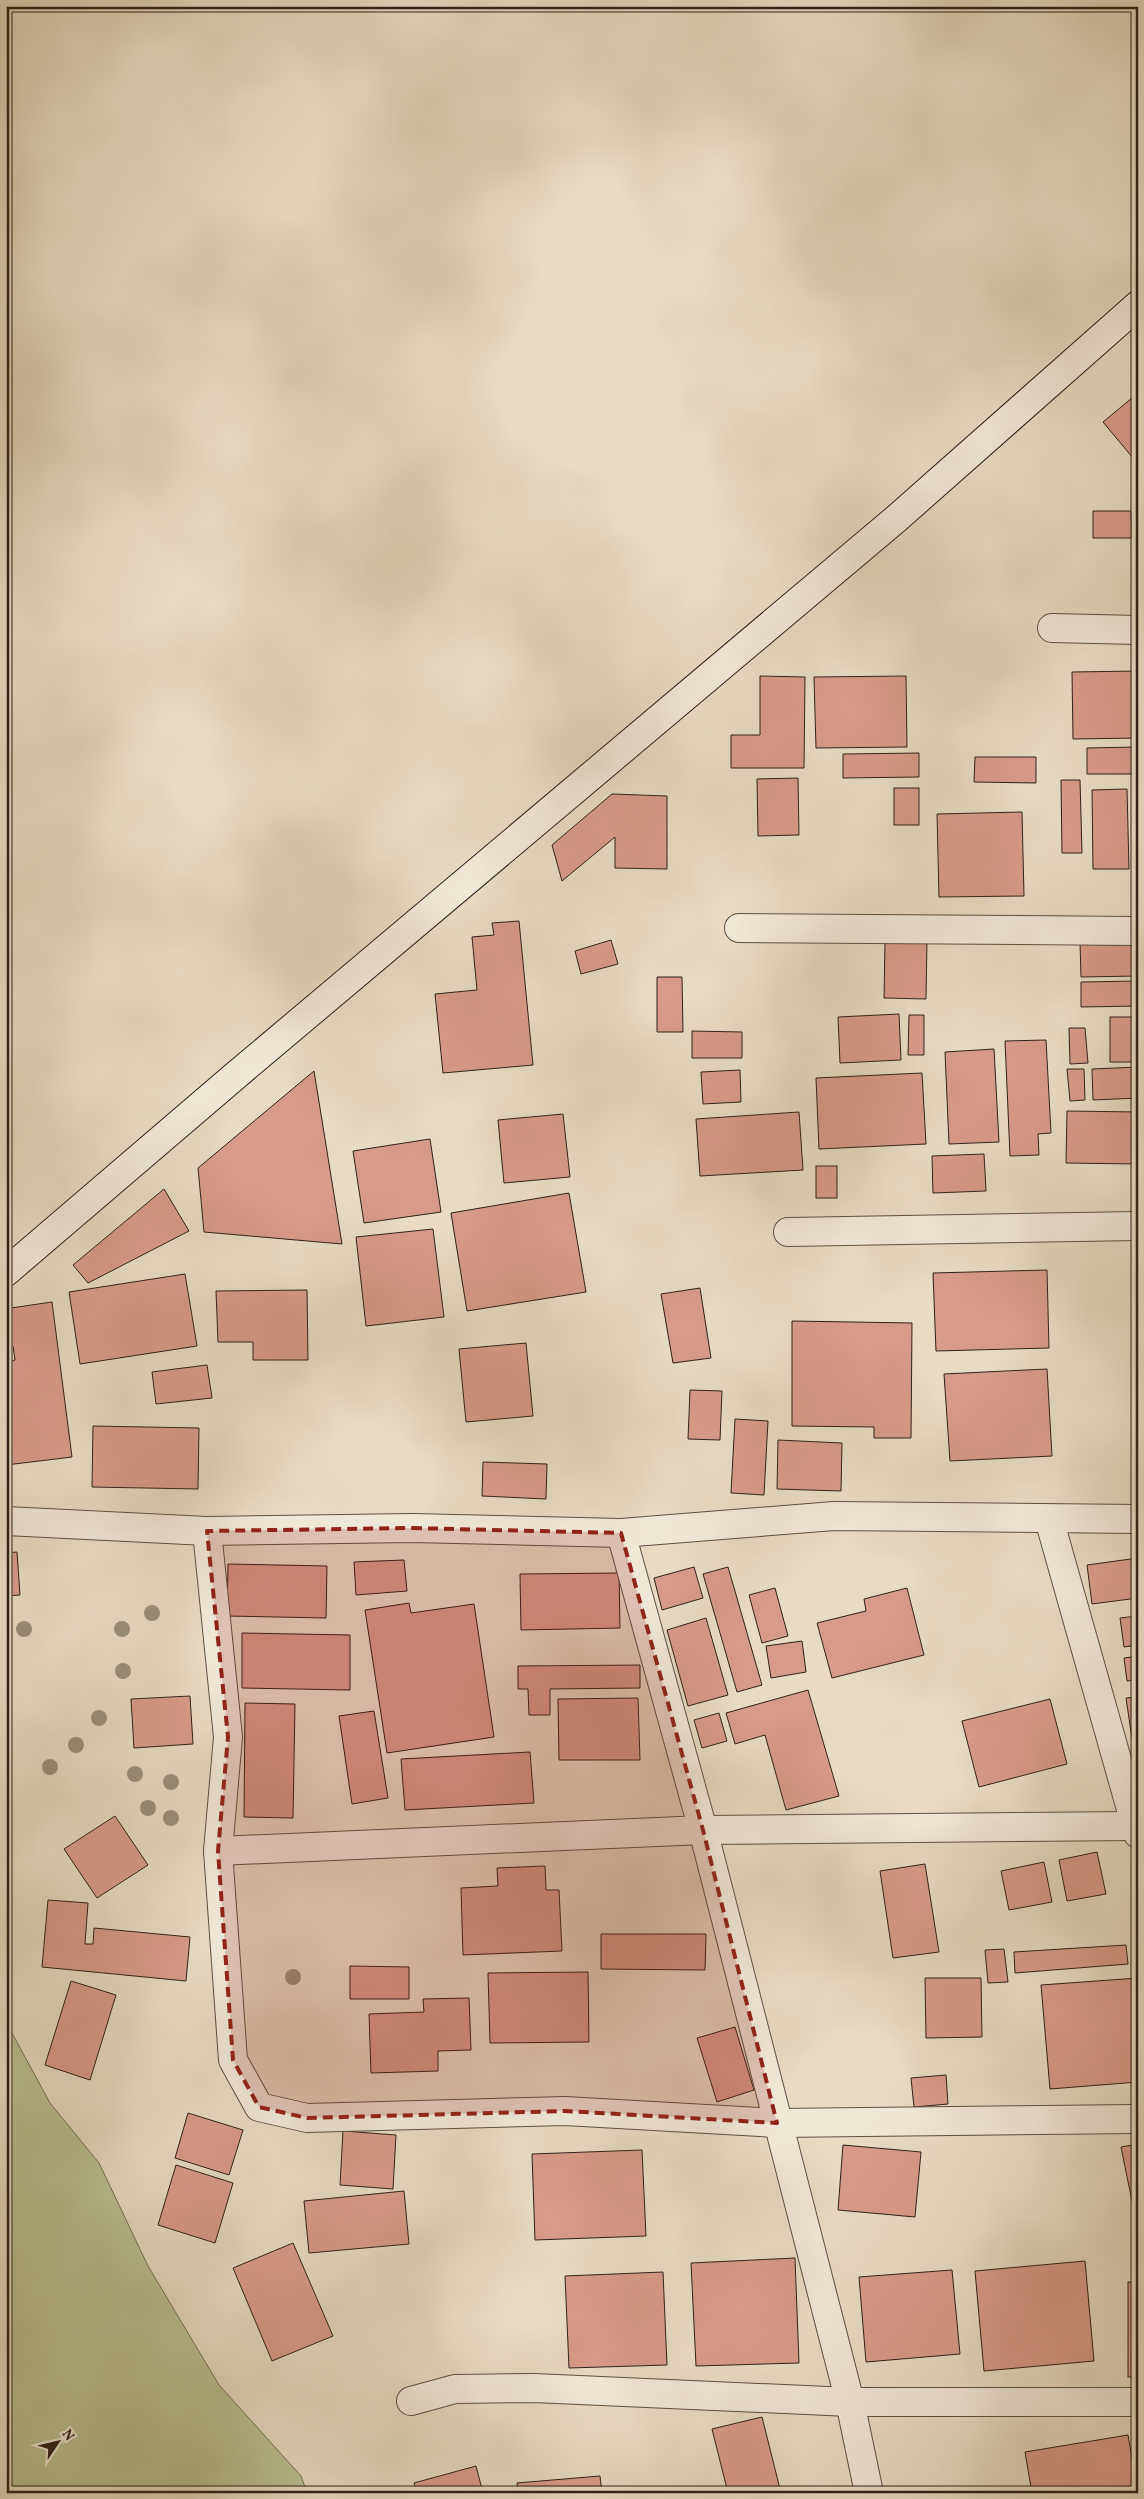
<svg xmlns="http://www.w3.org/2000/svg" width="1144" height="2499" font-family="Vollkorn,serif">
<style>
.green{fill:#b8c092;stroke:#737055}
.building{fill:#d79b89;stroke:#2e2118}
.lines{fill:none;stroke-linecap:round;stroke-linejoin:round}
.street-casing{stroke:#5c5042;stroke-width:30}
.secondary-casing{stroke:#2e2118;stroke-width:30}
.street{stroke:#f0e8d7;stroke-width:28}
.secondary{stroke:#f0e8d7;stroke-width:28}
.tree{fill:#988f79}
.marked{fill:#8f2418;fill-opacity:0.2;stroke:#8f2418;stroke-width:4;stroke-dasharray:10 6;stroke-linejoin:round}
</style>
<rect width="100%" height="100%" fill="#e8dbc2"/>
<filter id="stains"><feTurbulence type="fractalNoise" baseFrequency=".004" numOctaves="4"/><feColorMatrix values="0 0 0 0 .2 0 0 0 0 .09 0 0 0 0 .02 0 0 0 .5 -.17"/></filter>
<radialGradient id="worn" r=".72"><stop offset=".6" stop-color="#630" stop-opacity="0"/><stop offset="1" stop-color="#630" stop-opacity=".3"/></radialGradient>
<path class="green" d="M6 2022 50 2103 99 2163 148 2266 219 2385 301 2476 307 2493H6Z"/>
<g class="building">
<path d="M1138 393V464L1103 422Z"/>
<path d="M1093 511H1131L1132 538H1093Z"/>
<path d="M1138 671V738L1073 739 1072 672Z"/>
<path d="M760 676 805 677 804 768H731V735H760Z"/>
<path d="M906 676 907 747 816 748 814 677Z"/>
<path d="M1138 747V774H1087V748Z"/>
<path d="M919 753V777L843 778V754Z"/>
<path d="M975 757H1036V783L974 782Z"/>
<path d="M798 778 799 835 758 836 757 779Z"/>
<path d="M1061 780H1080L1082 853H1062Z"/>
<path d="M1136 781H1138V864Z"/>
<rect x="894" y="788" width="25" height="37"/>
<path d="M1127 789 1129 869H1093L1092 790Z"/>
<path d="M612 794 667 796V869L615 868V837L562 881 552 845Z"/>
<path d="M1022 812 1024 896 939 897 937 814Z"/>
<path d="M519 921 533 1065 443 1073 435 994 477 990 472 937 494 935 492 923Z"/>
<path d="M611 940 618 964 581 974 575 951Z"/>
<path d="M1138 941V976L1081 977 1080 942Z"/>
<path d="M885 942H927L926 999 884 998Z"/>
<path d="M657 977H682L683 1032H657Z"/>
<path d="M1138 981V1006L1081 1007V982Z"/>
<path d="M899 1014 901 1060 840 1063 838 1017Z"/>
<path d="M909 1015H924V1055H908Z"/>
<rect x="1110" y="1017" width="28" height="45"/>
<path d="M1069 1028H1085L1088 1063 1070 1064Z"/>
<path d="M692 1031 742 1032V1058H692Z"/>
<path d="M1046 1040 1051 1133 1038 1134 1039 1155 1010 1156 1005 1041Z"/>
<path d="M994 1049 999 1142 949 1144 945 1052Z"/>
<path d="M1138 1067V1098L1093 1100 1092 1069Z"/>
<path d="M1067 1069H1084L1085 1100 1070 1101Z"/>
<path d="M740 1070 741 1102 703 1104 701 1072Z"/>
<path d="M314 1071 342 1244 204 1232 198 1168Z"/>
<path d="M922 1073 926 1144 819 1149 816 1078Z"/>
<path d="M1067 1111 1138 1112V1164L1066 1163Z"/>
<path d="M799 1112 803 1170 700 1176 696 1119Z"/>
<path d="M563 1114 570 1177 504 1183 498 1120Z"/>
<path d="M430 1139 441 1212 364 1223 353 1151Z"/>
<path d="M984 1154 986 1191 933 1193 932 1156Z"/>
<rect x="816" y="1166" width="21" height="32"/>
<path d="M164 1189 189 1231 88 1283 73 1265Z"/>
<path d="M569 1193 586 1292 467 1311 451 1213Z"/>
<path d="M433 1229 444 1317 366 1326 356 1237Z"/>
<path d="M1047 1270 1049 1348 936 1351 933 1273Z"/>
<path d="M185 1274 197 1346 80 1364 69 1292Z"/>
<path d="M700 1288 711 1358 673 1363 661 1294Z"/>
<path d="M307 1290 308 1360H253V1342H218L216 1291Z"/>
<path d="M52 1302 72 1457 6 1465V1362L15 1360 13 1346 6 1347V1314L12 1313 11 1308Z"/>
<path d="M792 1321 912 1323 911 1438H874V1427L792 1426Z"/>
<path d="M526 1343 533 1416 466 1422 459 1349Z"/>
<path d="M207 1365 212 1398 156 1404 152 1372Z"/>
<path d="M1047 1369 1052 1456 950 1461 944 1374Z"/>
<path d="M690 1390 722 1391 720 1440 688 1439Z"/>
<path d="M735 1419 768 1421 764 1495 731 1493Z"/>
<path d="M93 1426 199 1428 198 1489 92 1487Z"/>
<path d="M778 1440 842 1443 841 1491 777 1489Z"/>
<path d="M483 1462 547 1464 546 1499 482 1496Z"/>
<path d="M17 1552 20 1595 6 1596V1553Z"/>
<path d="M1138 1558V1598L1092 1604 1087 1565Z"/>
<path d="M404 1560 407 1591 356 1595 354 1562Z"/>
<path d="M228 1564 327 1566 326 1618 227 1616Z"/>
<path d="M694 1567 703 1598 662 1610 654 1578Z"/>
<path d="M728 1567 762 1685 737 1692 703 1574Z"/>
<path d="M619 1573 620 1628 521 1630 520 1574Z"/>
<path d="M775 1588 788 1636 762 1643 749 1595Z"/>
<path d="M907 1588 924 1655 832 1678 817 1623 866 1611 864 1599Z"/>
<path d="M409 1603 411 1613 474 1604 494 1737 387 1753 365 1610Z"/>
<path d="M1138 1616V1645L1124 1647 1120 1618Z"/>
<path d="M706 1618 728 1695 688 1706 667 1630Z"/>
<path d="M242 1633 350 1635V1690L242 1688Z"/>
<path d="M802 1641 806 1672 771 1678 766 1646Z"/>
<path d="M1138 1656V1680L1127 1681 1124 1658Z"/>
<path d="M640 1665V1688L550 1689V1715H529L528 1689H518V1666Z"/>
<path d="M808 1690 839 1796 786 1810 765 1735 735 1744 726 1713Z"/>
<path d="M190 1696 193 1744 134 1748 131 1699Z"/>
<path d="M1138 1697V1738L1132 1739 1126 1698Z"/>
<path d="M638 1698 640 1760H559L558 1699Z"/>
<path d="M1050 1699 1067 1764 979 1787 962 1721Z"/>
<path d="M245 1703 295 1704 293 1818 244 1817Z"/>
<path d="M374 1711 388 1798 352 1804 339 1716Z"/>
<path d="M719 1713 727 1741 702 1748 694 1720Z"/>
<path d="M530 1752 534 1803 405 1810 401 1759Z"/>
<path d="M115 1816 148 1865 97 1898 64 1849Z"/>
<path d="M1097 1852 1106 1894 1067 1901 1059 1860Z"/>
<path d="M1044 1862 1052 1902 1009 1910 1001 1871Z"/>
<path d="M925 1864 939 1952 893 1958 880 1871Z"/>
<path d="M545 1866 546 1890H559L562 1951 463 1955 461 1888 498 1886 497 1868Z"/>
<path d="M48 1900 88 1903 85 1944H93L94 1928 190 1937 186 1981 42 1967Z"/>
<path d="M601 1934H706L705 1970 601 1969Z"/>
<path d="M1126 1945 1128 1964 1015 1973 1014 1952Z"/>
<path d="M1004 1949 1008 1982 988 1983 985 1950Z"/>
<path d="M350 1966 409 1967V1999H350Z"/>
<path d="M588 1972 589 2042 490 2043 488 1973Z"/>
<path d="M925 1978H981L982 2037 926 2038Z"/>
<path d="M1138 1978V2082L1050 2089 1041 1985Z"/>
<path d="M71 1981 116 1995 90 2080 45 2065Z"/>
<path d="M469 1998 471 2050 438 2051V2071L371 2073 369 2014 424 2012 423 1999Z"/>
<path d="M735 2027 754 2090 717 2102 697 2038Z"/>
<path d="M946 2075 948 2104 914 2107 911 2078Z"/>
<path d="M188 2113 243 2130 229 2175 175 2158Z"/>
<path d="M343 2131 396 2135 393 2189 340 2185Z"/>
<path d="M1138 2144V2221H1136L1121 2147Z"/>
<path d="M843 2145 921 2152 915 2217 838 2210Z"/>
<path d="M642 2150 646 2236 535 2240 532 2154Z"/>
<path d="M176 2165 233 2183 215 2243 158 2225Z"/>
<path d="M404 2191 409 2244 309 2253 304 2201Z"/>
<path d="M293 2243 333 2336 272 2361 233 2268Z"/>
<path d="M795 2258 799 2363 696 2366 691 2263Z"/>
<path d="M1085 2261 1094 2361 984 2371 975 2271Z"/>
<path d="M952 2270 960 2354 866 2362 859 2277Z"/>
<path d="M663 2272 667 2365 569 2368 565 2276Z"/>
<rect x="1128" y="2282" width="10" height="95"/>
<path d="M762 2417 781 2493H728L712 2429Z"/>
<path d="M1128 2435 1138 2493H1032L1025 2452Z"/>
<path d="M476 2466 483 2493H417L414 2483Z"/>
<path d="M600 2476 602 2493H518L517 2483Z"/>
</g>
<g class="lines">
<g class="street-casing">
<g id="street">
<path d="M1052 628 1138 630"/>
<path d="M739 928 1138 931"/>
<path d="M788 1232 1138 1226"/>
<path d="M1049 1519 1138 1834"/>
<path d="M6 1521 207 1531 412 1528 621 1533 834 1516 1138 1519"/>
<path d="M207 1531 228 1737 218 1851 233 2060 259 2107 307 2118 565 2111 777 2123 1138 2119"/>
<path d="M621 1533 703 1830 850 2402 869 2493"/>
<path d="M218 1851 703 1830 1138 1826"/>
<path d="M411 2401 455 2389 534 2388 850 2402H1138"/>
</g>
</g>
<g class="secondary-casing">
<path id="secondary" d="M6 1272 235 1076 896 519 1138 305"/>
</g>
<use href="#street" class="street"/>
<use href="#secondary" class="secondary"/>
</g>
<g class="tree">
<circle cx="152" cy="1613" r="8"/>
<circle cx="24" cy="1629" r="8"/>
<circle cx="122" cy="1629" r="8"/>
<circle cx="123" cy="1671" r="8"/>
<circle cx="99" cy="1718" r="8"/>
<circle cx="76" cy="1745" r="8"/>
<circle cx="50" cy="1767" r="8"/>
<circle cx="135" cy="1774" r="8"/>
<circle cx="171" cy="1782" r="8"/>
<circle cx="148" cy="1808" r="8"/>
<circle cx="171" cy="1818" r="8"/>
<circle cx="293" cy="1977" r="8"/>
</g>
<path class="marked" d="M412 1528 621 1533 703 1830 777 2123 565 2111 307 2118 259 2107 233 2060 218 1851 228 1737 207 1531Z"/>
<rect width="1144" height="2499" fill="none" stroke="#e8dbc2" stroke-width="25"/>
<rect x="8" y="8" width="1129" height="2484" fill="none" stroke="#2e2118" stroke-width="2.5"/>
<rect x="12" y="12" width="1119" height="2474" fill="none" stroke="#2e2118"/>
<g transform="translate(58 2442) rotate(55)" stroke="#f0e8d7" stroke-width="4" paint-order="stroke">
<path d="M0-4L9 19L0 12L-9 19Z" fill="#2e2118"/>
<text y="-8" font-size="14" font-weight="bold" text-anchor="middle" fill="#2e2118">N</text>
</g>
<rect width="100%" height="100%" filter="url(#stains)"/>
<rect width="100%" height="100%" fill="url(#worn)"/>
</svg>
